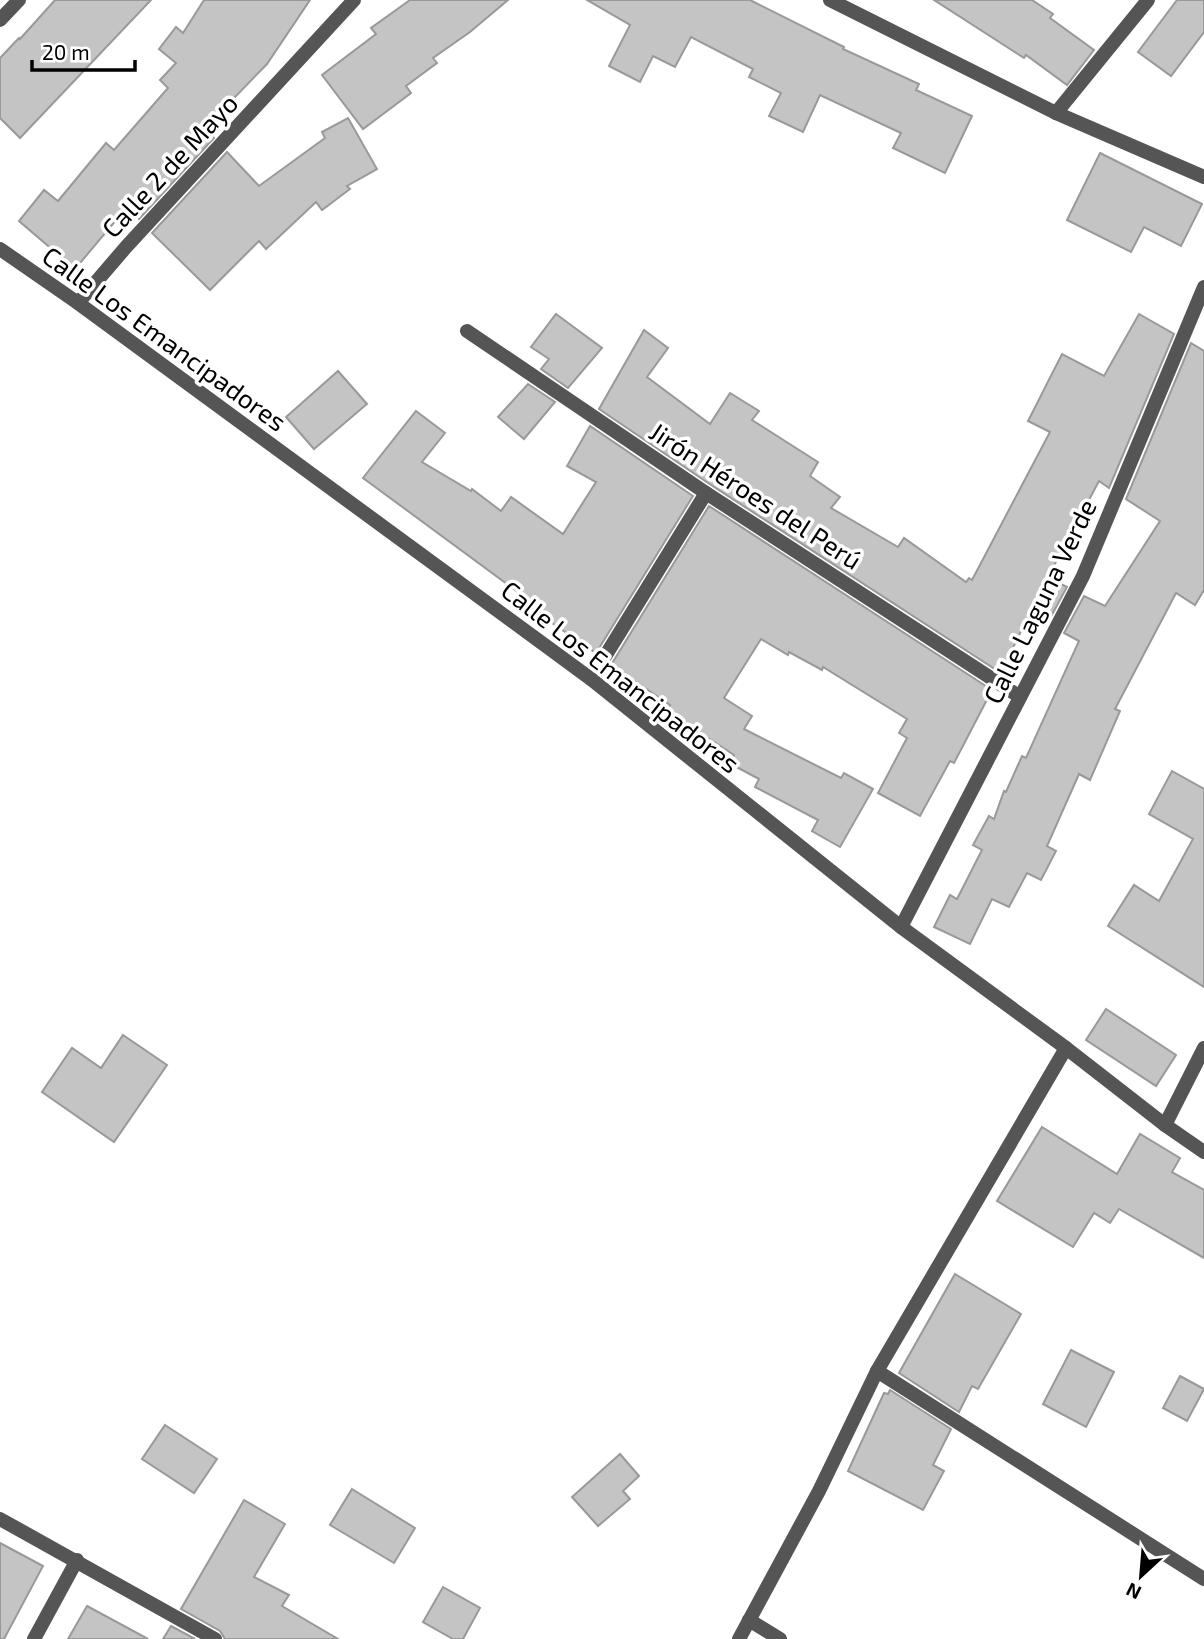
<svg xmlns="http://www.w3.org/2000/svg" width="1204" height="1639" font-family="'Exo 2',sans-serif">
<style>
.building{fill:#c4c4c4;stroke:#999;stroke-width:2}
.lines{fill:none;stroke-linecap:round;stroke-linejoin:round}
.minor{stroke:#555;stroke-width:14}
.tertiary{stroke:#555;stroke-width:14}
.labels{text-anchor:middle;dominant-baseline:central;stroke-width:7;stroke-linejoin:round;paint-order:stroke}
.street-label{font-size:26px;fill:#000;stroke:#fff}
</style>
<rect width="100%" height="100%" fill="#fff"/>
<g class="building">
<path d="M55 0H151L20 138 0 118V58L19 38 20 39Z"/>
<path d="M204 0H310L267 64 205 128 214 138 139 219 127 207 75 269 19 221 44 190 58 201 106 143 114 150 168 88 160 80 176 63 159 49 176 27 183 33Z"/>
<path d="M410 0H508L470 32 433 58 437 63 406 86 411 93 363 129 322 75 376 34 371 28Z"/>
<path d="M587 0H750L844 47 843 49 919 84 916 90 972 116 945 173 893 148 901 133 820 95 803 132 769 116 781 93 749 77 753 69 691 37 675 67 653 56 640 82 609 66 630 25Z"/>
<path d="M934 0H1032L1053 14 1050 18 1094 50 1067 85 1026 55 1024 58Z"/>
<path d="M1177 0H1204V32L1171 76 1138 52Z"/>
<path d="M348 118 377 169 347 186 350 189 322 210 316 202 266 249 259 241 210 290 152 233 227 152 259 186 325 138 322 132Z"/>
<path d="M1100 153 1202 204 1181 246 1144 227 1131 252 1067 220Z"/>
<path d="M556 314 602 348 568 388 541 369 549 359 531 347Z"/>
<path d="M1139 314 1174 334 1109 488 1099 481 1049 575 1054 578 1053 580 1067 587 1047 624 1032 617 1025 631 1022 629 1001 673 711 485 599 409 644 330 668 348 647 377 710 424 730 393 759 411 752 420 818 462 810 476 840 497 831 508 898 547 904 538 966 582 969 578 972 580 1050 432 1028 421 1062 354 1104 376Z"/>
<path d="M1191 343 1204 351V590L1195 605 1176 593 1115 709 1120 711 1090 780 1079 774 1047 846 1056 851 1041 880 1027 873 1009 907 992 899 970 944 934 927 950 895 957 899 982 850 973 845 989 816 994 819 1004 791 1006 792 1022 756 1026 758 1079 641 1064 633 1084 596 1105 606 1160 521 1126 499Z"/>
<path d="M338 371 367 404 314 449 286 417Z"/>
<path d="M528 384 555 402 524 439 498 417Z"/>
<path d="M416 411 445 433 422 462 471 491 472 489 501 511 511 497 563 534 596 482 567 466 590 426 693 496 596 653 527 606 530 601 363 478Z"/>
<path d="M709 506 992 690 954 763 950 761 920 816 878 793 907 738 899 733 907 719 823 667 822 670 789 652 788 655 761 639 724 698 752 716 744 729 841 778 844 773 873 789 840 847 812 831 818 820 755 787 759 779 729 763 734 755 667 711 670 705 611 665Z"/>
<path d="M1172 771 1204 789V987L1108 926 1134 885 1159 901 1193 839 1149 814Z"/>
<path d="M1106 1009 1176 1055 1156 1086 1086 1040Z"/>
<path d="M123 1035 167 1065 114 1142 42 1092 72 1048 101 1068Z"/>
<path d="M1042 1127 1117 1174 1140 1134 1180 1158 1172 1172 1204 1190V1258L1119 1209 1110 1223 1094 1213 1073 1247 997 1201Z"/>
<path d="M955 1274 1021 1314 978 1389 972 1386 959 1412 899 1373Z"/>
<path d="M1071 1350 1114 1372 1086 1427 1043 1404Z"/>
<path d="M1180 1376 1204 1389 1187 1421 1163 1408Z"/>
<path d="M890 1390 951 1429 933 1465 944 1471 923 1510 848 1471 884 1393 888 1394Z"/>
<path d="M165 1425 217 1459 194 1493 142 1459Z"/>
<path d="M620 1454 639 1476 623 1491 630 1499 598 1526 572 1497Z"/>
<path d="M352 1489 415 1528 394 1563 330 1525Z"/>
<path d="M244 1500 285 1524 254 1577 289 1595 282 1606 338 1639H225L220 1631 181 1609Z"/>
<path d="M0 1543 43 1566 4 1639H0Z"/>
<path d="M443 1587 480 1608 463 1639H453L423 1622Z"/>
<path d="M87 1606 148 1639H68Z"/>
<path d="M171 1626 195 1639H163Z"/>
</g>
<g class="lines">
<g class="minor">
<path d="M0 20 19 0"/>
<path d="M1056 113 1148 0"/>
<path d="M0 249 78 303 591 679 901 927 1066 1048 1165 1125 1204 1152"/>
<path d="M78 303 126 247 354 0"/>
<path d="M467 331 706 493 1020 697"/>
<path d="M591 679 706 493"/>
<path d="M901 927 1083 576 1204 287"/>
<path d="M1165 1125 1204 1048"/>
<path d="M877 1371 1204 1579"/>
<path d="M0 1519 215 1639"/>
<path d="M749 1620 780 1639"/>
<path d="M34 1639 77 1560"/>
<path d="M739 1639 819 1491 877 1371 1066 1048"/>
</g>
<path class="tertiary" d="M830 0 1056 113 1204 177"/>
</g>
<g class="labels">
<g class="street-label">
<text transform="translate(169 165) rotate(-47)">Calle 2 de Mayo</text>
<text transform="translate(165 338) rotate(36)">Calle Los Emancipadores</text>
<text transform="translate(756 495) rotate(33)">Jirón Héroes del Perú</text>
<text transform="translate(1039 601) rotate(-64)">Calle Laguna Verde</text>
<text transform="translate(621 676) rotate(38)">Calle Los Emancipadores</text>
</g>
</g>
<g transform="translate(1141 1576) rotate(206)" stroke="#ffffff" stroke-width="5" paint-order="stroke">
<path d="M0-5L12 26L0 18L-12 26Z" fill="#000000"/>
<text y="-10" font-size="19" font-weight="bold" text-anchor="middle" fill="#000000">N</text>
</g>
<path d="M32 60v10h103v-10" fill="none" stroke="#000000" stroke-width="3.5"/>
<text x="42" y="60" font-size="21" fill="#000000" stroke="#ffffff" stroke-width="5" paint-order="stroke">20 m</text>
</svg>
